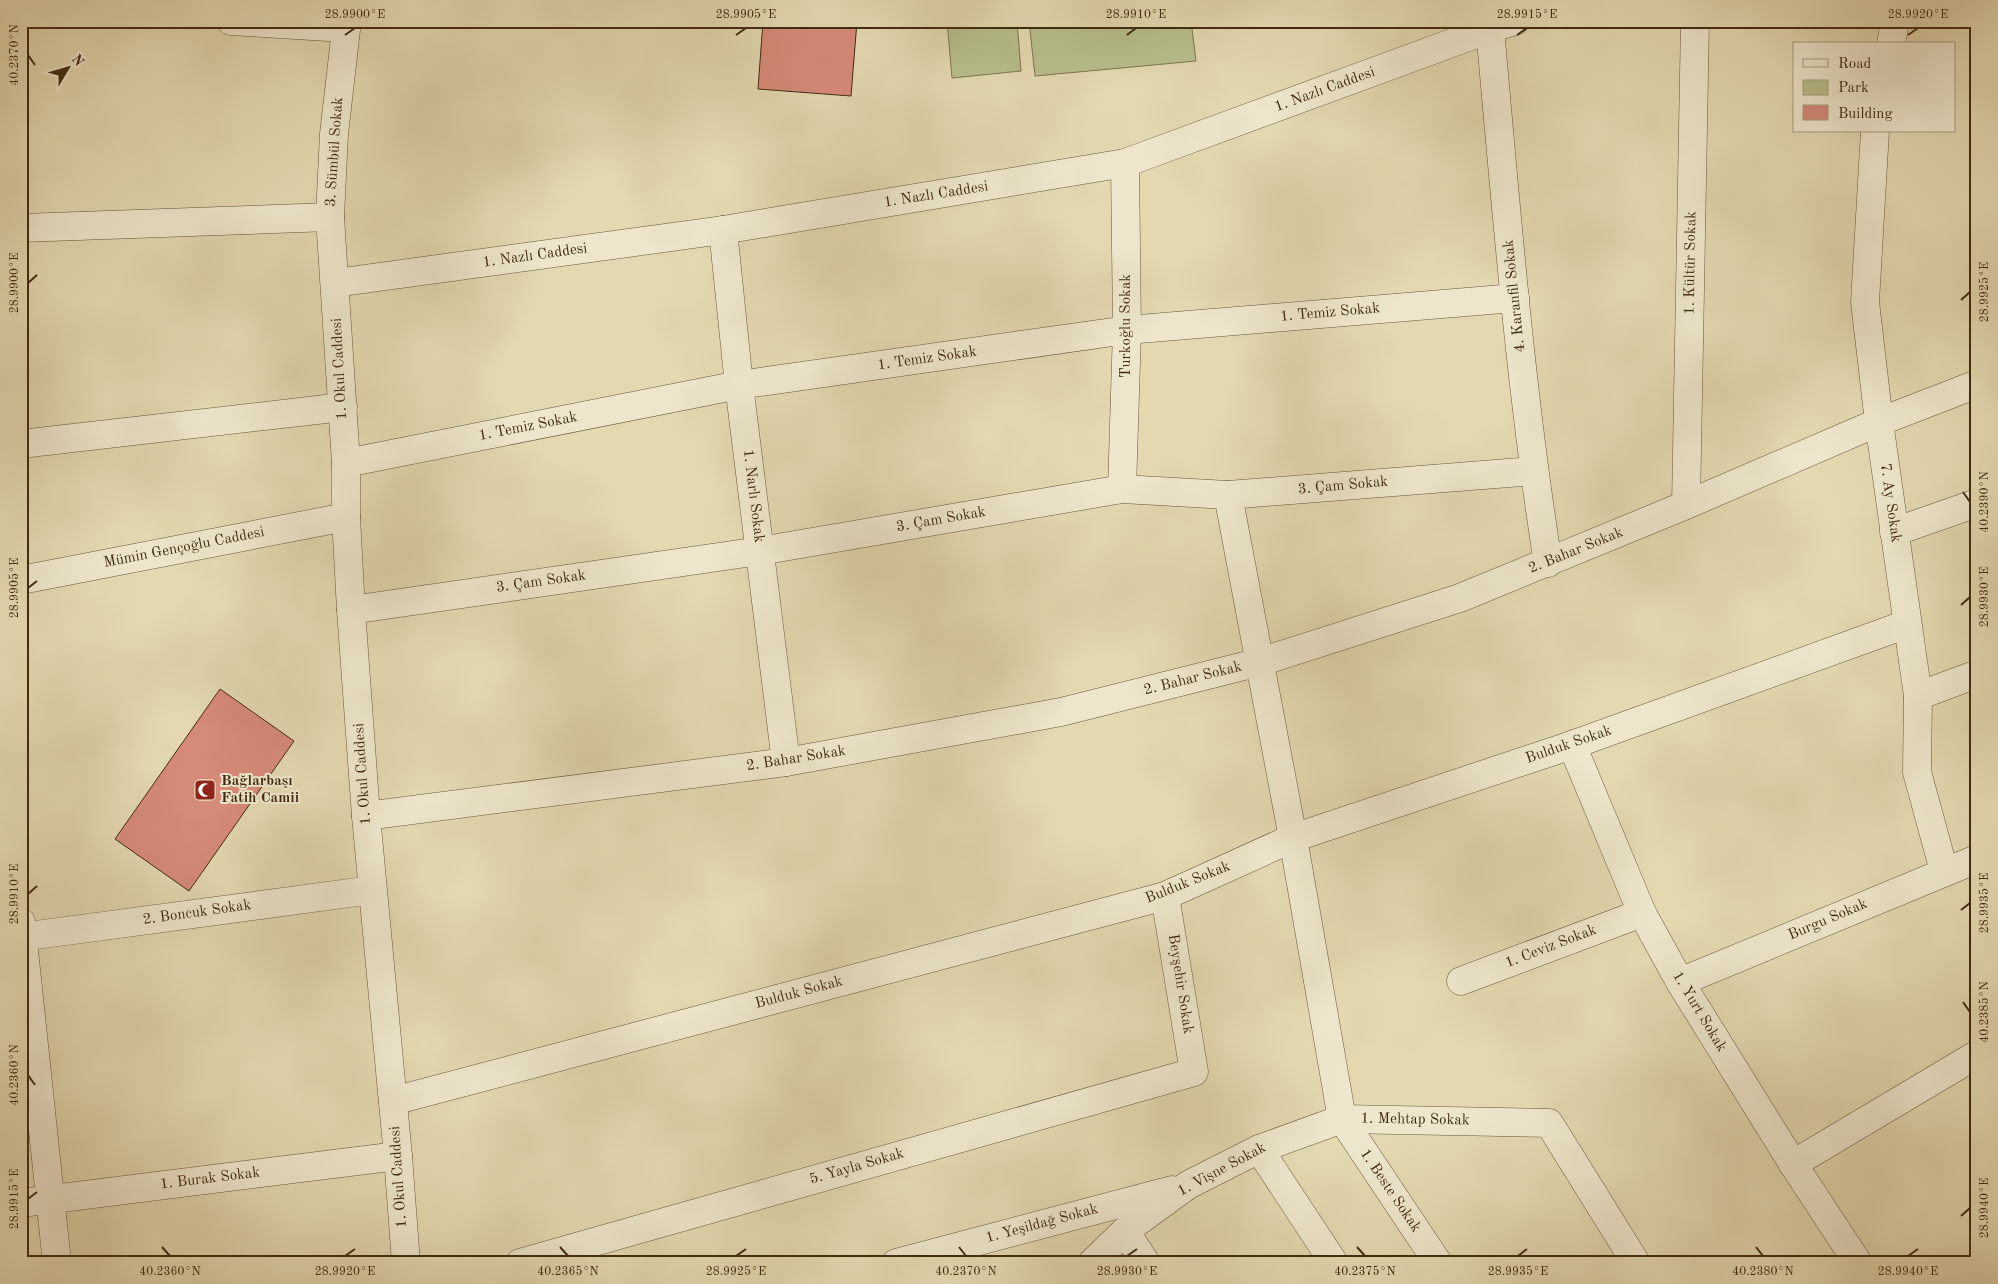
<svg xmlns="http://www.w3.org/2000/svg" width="1998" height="1284" font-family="'Old Standard TT',serif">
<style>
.green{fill:#b6be8a;stroke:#7c744e}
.building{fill:#d68a78;stroke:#412b12}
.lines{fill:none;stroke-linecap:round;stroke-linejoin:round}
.minor-casing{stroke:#6a563a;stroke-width:29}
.tertiary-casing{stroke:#6a563a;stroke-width:29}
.minor{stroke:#ede6cc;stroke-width:28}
.tertiary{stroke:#ede6cc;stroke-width:28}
.ticks{fill:none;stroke:#412b12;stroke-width:2}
.labels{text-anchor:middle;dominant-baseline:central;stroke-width:4;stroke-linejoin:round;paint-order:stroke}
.street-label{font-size:15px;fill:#412b12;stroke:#ede6cc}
.poi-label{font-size:15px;font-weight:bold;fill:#412b12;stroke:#ede6cc;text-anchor:start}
.neatline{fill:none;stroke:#412b12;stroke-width:2}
.ticks-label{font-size:12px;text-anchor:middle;fill:#412b12}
</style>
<rect width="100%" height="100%" fill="#e3d8b0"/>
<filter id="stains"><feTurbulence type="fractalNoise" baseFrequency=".004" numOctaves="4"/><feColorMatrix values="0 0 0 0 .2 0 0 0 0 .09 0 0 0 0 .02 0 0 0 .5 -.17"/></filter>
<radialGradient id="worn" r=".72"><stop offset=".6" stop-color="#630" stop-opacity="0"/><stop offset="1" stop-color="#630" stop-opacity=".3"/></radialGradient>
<g class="green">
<path d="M947 21H1017L1021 71 952 78Z"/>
<path d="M1029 21H1191L1196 61 1035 76Z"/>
</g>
<g class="building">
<path d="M763 21H857L851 96 758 89Z"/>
<path d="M220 689 294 741 189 891 115 839Z"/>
</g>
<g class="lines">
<g class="minor-casing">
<g id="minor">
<path d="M231 21 345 28"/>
<path d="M1490 29C1506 207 1520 386 1548 563"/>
<path d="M1891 44 1895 21"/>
<path d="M1875 131 1865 302 1879 422 1918 696 1917 772 1944 871"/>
<path d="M21 228 330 217"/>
<path d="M723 230 739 385 786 762"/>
<path d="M21 444 343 407"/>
<path d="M346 463 739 385 1127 330 1515 298"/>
<path d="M1122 489 1127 330 1125 163"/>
<path d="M1228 495 1293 838 1342 1119 1549 1123 1636 1263"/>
<path d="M1686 505 1695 21"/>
<path d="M1894 532 1977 503"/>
<path d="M351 610 760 551 1122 489 1228 495 1534 471"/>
<path d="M1918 696 1977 674"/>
<path d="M1572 745 1642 913 1680 982 1793 1164 1858 1263"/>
<path d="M366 816 786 762 1061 712 1260 662 1460 598 1686 505 1879 422 1977 384"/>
<path d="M21 922 57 1263"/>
<path d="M21 937 372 890"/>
<path d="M1461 981 1642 913"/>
<path d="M1680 982 1977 859"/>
<path d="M393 1101 1165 896 1293 838 1572 745 1907 624"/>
<path d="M1259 1149 1334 1263"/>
<path d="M1793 1164 1976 1055"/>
<path d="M21 1203 398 1156"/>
<path d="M1125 1231 1146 1263"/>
<path d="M520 1263 1194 1072 1165 896"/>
<path d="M896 1263 1172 1190"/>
<path d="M1092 1263 1125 1231 1188 1185 1259 1149 1342 1119 1438 1263"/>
</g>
</g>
<g class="tertiary-casing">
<g id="tertiary">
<path d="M347 21 334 134 330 217 346 463V517L351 610 366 816 398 1156 406 1263"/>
<path d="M335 283 723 230 1125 163 1490 29 1515 21"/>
<path d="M21 580 346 517"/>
</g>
</g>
<use href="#minor" class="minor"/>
<use href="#tertiary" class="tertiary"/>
</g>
<path class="ticks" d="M345 35 355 28M736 35 746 28M1127 35 1136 28M1517 35 1527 28M1908 35 1918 28M28 55 35 65M28 283 37 275M1961 300 1970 292M1963 492 1970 502M28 588 37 581M1961 605 1970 597M28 894 37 886M1961 910 1970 903M1963 1002 1970 1012M28 1075 35 1085M28 1199 37 1192M1961 1216 1970 1208M162 1247 170 1256M560 1247 568 1256M959 1247 966 1256M1357 1247 1365 1256M1756 1247 1763 1256M345 1256 355 1249M736 1256 746 1249M1127 1256 1137 1249M1518 1256 1527 1249M1908 1256 1918 1249"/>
<defs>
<g id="mosque-square" transform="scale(1.125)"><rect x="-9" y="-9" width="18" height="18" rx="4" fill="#8f2418" stroke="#ede6cc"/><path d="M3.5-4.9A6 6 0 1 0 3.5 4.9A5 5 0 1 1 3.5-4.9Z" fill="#fff"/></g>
</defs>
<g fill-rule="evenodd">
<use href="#mosque-square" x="205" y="790"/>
</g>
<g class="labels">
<g class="street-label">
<text transform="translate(1325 90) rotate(-20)">1. Nazlı Caddesi</text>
<text transform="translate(335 152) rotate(-86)">3. Sümbül Sokak</text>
<text transform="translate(936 195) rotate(-9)">1. Nazlı Caddesi</text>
<text transform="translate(535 256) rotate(-8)">1. Nazlı Caddesi</text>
<text transform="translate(1691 263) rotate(-89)">1. Kültür Sokak</text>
<text transform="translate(1515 296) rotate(-96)">4. Karanfil Sokak</text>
<text transform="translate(1330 313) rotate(-5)">1. Temiz Sokak</text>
<text transform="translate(1126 326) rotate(-90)">Turkoğlu Sokak</text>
<text transform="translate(927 359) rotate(-8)">1. Temiz Sokak</text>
<text transform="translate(340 369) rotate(-93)">1. Okul Caddesi</text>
<text transform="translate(528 427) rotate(-11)">1. Temiz Sokak</text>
<text transform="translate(1343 486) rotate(-5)">3. Çam Sokak</text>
<text transform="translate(753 496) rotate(83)">1. Narlı Sokak</text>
<text transform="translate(1890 503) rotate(82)">7. Ay Sokak</text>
<text transform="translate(941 520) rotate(-10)">3. Çam Sokak</text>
<text transform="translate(184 548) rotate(-11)">Mümin Gençoğlu Caddesi</text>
<text transform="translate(1576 551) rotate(-22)">2. Bahar Sokak</text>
<text transform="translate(541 582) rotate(-8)">3. Çam Sokak</text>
<text transform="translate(1193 679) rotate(-14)">2. Bahar Sokak</text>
<text transform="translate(1569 745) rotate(-19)">Bulduk Sokak</text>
<text transform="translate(796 759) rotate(-9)">2. Bahar Sokak</text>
<text transform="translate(363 774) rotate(-94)">1. Okul Caddesi</text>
<text transform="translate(1188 883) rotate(-22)">Bulduk Sokak</text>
<text transform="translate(197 913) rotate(-8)">2. Boncuk Sokak</text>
<text transform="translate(1828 920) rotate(-23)">Burgu Sokak</text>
<text transform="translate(1551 947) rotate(-21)">1. Ceviz Sokak</text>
<text transform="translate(1180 984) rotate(81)">Beyşehir Sokak</text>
<text transform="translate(799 993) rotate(-15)">Bulduk Sokak</text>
<text transform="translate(1699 1012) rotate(59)">1. Yurt Sokak</text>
<text transform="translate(1415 1120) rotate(1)">1. Mehtap Sokak</text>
<text transform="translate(857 1167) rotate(-16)">5. Yayla Sokak</text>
<text transform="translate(1222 1170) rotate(-28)">1. Vişne Sokak</text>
<text transform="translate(399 1177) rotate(-94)">1. Okul Caddesi</text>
<text transform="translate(210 1179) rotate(-7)">1. Burak Sokak</text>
<text transform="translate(1390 1191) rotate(56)">1. Beste Sokak</text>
<text transform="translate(1042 1224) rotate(-15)">1. Yeşildağ Sokak</text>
</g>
<g class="poi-label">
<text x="221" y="781">Bağlarbaşı<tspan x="221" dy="17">Fatih Camii</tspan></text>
</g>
</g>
<rect width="1998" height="1284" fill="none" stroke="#e3d8b0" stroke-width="55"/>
<rect x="1793" y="42" width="162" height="90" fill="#ede6cc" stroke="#a89b82"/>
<rect x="1803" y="59" width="25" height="8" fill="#ede6cc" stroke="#a89b82"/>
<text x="1838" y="68" font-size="15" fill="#412b12">Road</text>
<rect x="1803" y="80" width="25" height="15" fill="#b6be8a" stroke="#a89b82"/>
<text x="1838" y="92" font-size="15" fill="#412b12">Park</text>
<rect x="1803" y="105" width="25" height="15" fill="#d68a78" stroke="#a89b82"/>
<text x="1838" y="118" font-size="15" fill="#412b12">Building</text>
<g transform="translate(68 68) rotate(52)" stroke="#ede6cc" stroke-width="4" paint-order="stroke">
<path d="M0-4L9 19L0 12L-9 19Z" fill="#412b12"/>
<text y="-8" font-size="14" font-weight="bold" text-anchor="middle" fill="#412b12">N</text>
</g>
<rect x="28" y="28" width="1942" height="1228" class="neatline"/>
<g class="ticks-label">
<text x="355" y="18">28.9900°E</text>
<text x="746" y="18">28.9905°E</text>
<text x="1136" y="18">28.9910°E</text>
<text x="1527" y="18">28.9915°E</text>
<text x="1918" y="18">28.9920°E</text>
<text transform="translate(14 55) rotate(-90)" y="4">40.2370°N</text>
<text transform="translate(14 283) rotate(-90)" y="4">28.9900°E</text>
<text transform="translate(1984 292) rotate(-90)" y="4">28.9925°E</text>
<text transform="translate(1984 502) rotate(-90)" y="4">40.2390°N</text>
<text transform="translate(14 588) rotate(-90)" y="4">28.9905°E</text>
<text transform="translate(1984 597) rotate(-90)" y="4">28.9930°E</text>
<text transform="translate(14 894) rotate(-90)" y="4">28.9910°E</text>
<text transform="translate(1984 903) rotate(-90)" y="4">28.9935°E</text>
<text transform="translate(1984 1012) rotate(-90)" y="4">40.2385°N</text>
<text transform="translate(14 1075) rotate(-90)" y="4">40.2360°N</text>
<text transform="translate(14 1199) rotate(-90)" y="4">28.9915°E</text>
<text transform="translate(1984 1208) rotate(-90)" y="4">28.9940°E</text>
<text x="170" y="1275">40.2360°N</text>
<text x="345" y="1275">28.9920°E</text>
<text x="568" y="1275">40.2365°N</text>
<text x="736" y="1275">28.9925°E</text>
<text x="966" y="1275">40.2370°N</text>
<text x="1127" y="1275">28.9930°E</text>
<text x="1365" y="1275">40.2375°N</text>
<text x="1518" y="1275">28.9935°E</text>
<text x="1763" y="1275">40.2380°N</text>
<text x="1908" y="1275">28.9940°E</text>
</g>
<rect width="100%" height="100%" filter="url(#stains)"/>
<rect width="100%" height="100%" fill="url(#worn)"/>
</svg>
